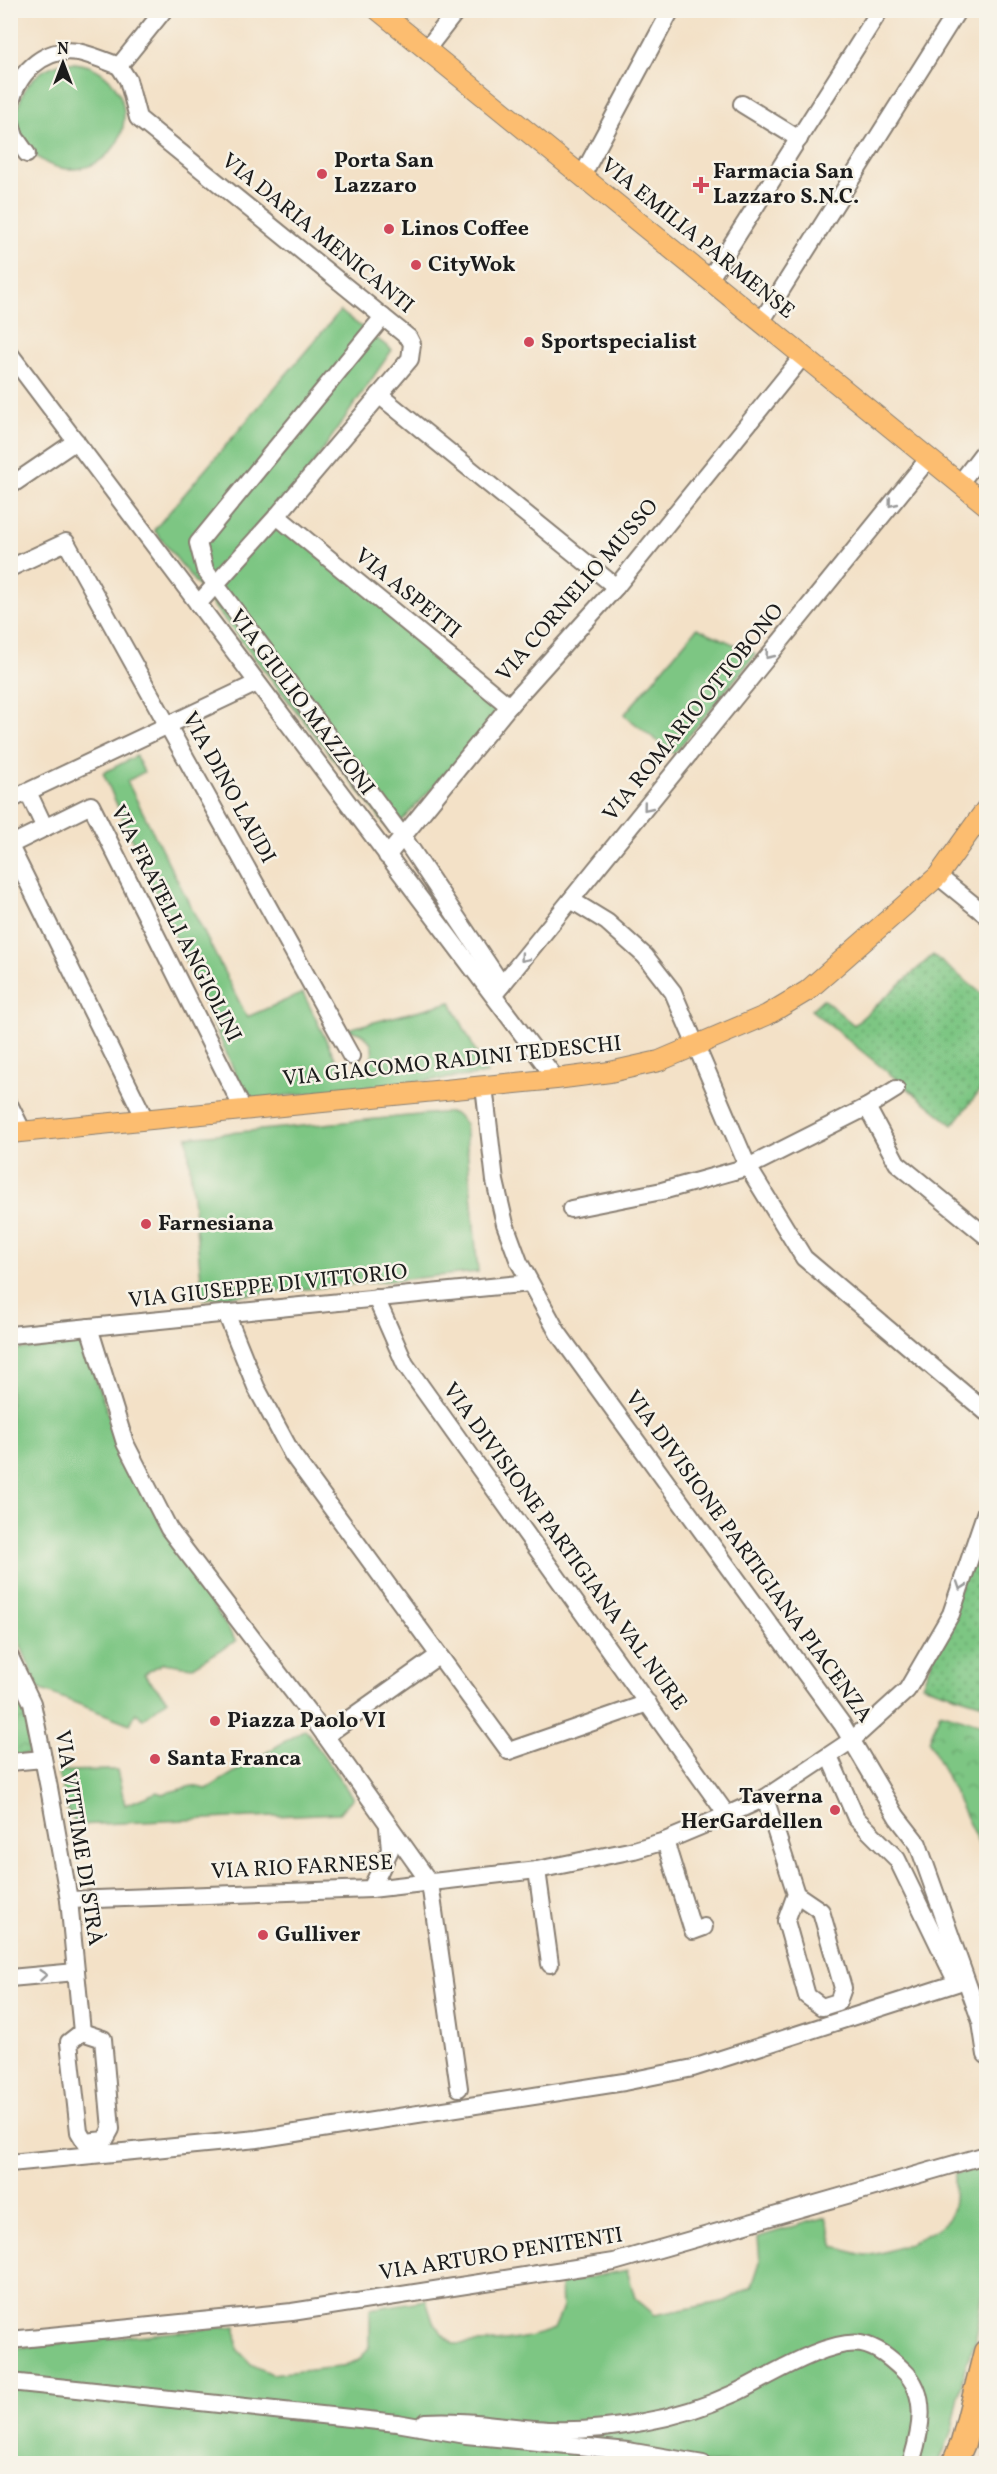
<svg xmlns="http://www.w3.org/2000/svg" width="997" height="2474" font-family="Vollkorn,serif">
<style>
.grass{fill:#7dc683;stroke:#4c7150;stroke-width:1.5}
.park{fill:url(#park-crowns);stroke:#4c7150;stroke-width:1.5}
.garden{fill:url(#garden-dots);stroke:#4c7150;stroke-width:1.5}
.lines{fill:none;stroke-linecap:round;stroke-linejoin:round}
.minor-casing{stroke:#887e72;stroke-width:20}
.major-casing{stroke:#887e72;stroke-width:22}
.highway-casing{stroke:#887e72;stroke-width:27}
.minor{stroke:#fff;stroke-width:16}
.major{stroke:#fcbd6f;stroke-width:20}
.highway{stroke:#fcbd6f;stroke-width:24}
.oneway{stroke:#999}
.poi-dot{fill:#d1495b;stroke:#f7f3e8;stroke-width:2}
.labels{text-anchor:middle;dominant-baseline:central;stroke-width:5;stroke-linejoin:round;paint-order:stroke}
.poi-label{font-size:22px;font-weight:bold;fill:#1c1c1c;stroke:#f7f3e8;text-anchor:start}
.street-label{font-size:22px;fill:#1c1c1c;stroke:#f7f3e8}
</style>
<defs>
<pattern id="park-crowns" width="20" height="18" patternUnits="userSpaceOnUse" patternTransform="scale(1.5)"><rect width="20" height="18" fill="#7dc683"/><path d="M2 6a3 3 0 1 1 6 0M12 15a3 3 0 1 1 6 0" fill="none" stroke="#66a06a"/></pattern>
<pattern id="garden-dots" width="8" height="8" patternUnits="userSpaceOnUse" patternTransform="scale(1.5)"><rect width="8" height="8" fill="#7dc683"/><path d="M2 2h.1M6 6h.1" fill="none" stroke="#66a06a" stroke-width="1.8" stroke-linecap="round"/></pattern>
</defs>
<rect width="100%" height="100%" fill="#f7f3e8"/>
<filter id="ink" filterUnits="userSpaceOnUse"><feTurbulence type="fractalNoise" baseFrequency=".0167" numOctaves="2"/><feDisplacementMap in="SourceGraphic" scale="12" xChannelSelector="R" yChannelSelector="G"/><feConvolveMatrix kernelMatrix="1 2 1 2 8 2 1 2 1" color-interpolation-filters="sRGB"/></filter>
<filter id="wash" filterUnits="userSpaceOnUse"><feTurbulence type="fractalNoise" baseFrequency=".008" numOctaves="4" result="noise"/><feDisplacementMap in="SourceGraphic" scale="24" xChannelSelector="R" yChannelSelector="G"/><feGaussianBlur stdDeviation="1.35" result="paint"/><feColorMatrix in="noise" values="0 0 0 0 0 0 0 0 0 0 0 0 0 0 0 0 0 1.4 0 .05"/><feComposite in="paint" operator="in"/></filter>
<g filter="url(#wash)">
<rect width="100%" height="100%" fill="#f3e1c7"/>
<g class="grass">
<circle cx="71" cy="116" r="53"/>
<path d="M340 311 392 350 277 516 509 706 391 832 154 530Z"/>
<path d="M697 628 756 654 674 754 624 715Z"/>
<path d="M136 756 144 772 127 781 247 1017 303 993 336 1060C346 1074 357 1075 370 1065 378 1043 366 1031 344 1030L451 1002 487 1074 247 1100 103 773Z"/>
<path d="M450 1112 459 1116 465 1124 478 1272 203 1299 187 1137Z"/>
<path d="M83 1344 119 1444 163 1528 236 1641 192 1667 163 1663 144 1674 167 1700 143 1719 136 1713 130 1724 39 1689 11 1622 10 1350Z"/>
<path d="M305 1729 353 1798 339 1813 77 1825 67 1809 58 1771 117 1770 125 1805 157 1792 162 1794 192 1786 207 1789Z"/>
<path d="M979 2168 986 2172C985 2226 987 2283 976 2337 973 2350 965 2363 963 2376 956 2406 954 2438 937 2463L11 2464 10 2361 13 2348 236 2326 237 2349 251 2364 271 2374 340 2367 359 2360 370 2346V2309L426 2300 433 2322 453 2344C488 2343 522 2342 554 2329L562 2310 561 2283 627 2270 635 2298 655 2315 726 2301 752 2286 760 2262 758 2237 826 2217 835 2247C845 2249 857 2255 867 2255 884 2256 942 2232 950 2216 956 2203 954 2188 954 2174Z"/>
</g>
<g class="park">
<path d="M10 1674 25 1707 30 1754 10 1756Z"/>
<path d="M940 1712 986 1726V1859L929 1741Z"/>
</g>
<g class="garden">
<path d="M933 955 986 997V1083L953 1125 811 1010 823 999 854 1025Z"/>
<path d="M986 1517V1705L922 1685Z"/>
</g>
</g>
<g filter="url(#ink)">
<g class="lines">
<g class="minor-casing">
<g id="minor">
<path d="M426 50 457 10"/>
<path d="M119 66 128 80 138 118 409 338 412 344 410 359 277 516 198 604"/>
<path d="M119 66 164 10"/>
<path d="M742 104 799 139"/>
<path d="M10 109C14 76 43 46 78 52 92 55 106 61 119 66"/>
<path d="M10 120 15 137 27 154"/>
<path d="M582 176 671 10"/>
<path d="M709 280 880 10"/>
<path d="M383 317 198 543 205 570 403 837 502 985"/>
<path d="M761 322 958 10"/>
<path d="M10 354 556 1079"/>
<path d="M379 395 616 587"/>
<path d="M960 483 986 449"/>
<path d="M10 486 76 441"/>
<path d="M277 516 509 706"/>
<path d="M10 568 66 542 351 1056"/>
<path d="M28 792 45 828"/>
<path d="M10 800 257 683"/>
<path d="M10 845 91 805 243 1109"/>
<path d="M10 846 145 1119"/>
<path d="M387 856 509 706 616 587 803 356"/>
<path d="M938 876 986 915"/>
<path d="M571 900 607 922 645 956 673 992 748 1167 804 1258 986 1412"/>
<path d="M497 991 929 458"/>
<path d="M484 1086 495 1181 505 1224 519 1262 558 1333 842 1724 897 1817 918 1844 981 2022 986 2055"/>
<path d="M10 1106 23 1132"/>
<path d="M867 1107 897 1163 986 1236"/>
<path d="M571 1209 662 1191 748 1167 867 1107 896 1089"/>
<path d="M376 1298 405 1364 727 1815"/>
<path d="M226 1313 256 1387 292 1454 509 1751 648 1703"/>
<path d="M89 1327 125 1443 169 1529 309 1713 430 1883 459 2088"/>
<path d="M10 1335 530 1283"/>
<path d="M10 1657 32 1703 49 1788 69 1900 82 2032"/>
<path d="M325 1736 438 1656"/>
<path d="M10 1762 43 1759"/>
<path d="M765 1798 796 1894 786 1921 807 1996 822 2007 838 2002 843 1988 821 1911 796 1894"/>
<path d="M665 1841 693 1931 704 1927"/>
<path d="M537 1870 550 1964"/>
<path d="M371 1889 390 1850 388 1827"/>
<path d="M69 1900 371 1889 537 1870 634 1850 665 1841 727 1815 765 1798 852 1740 907 1690 951 1614 986 1511"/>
<path d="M10 1978 76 1972"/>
<path d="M82 2032 103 2039 111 2129 105 2140 85 2142 79 2132 69 2042Z"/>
<path d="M10 2163 257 2139 624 2082 693 2068 957 1983 897 1859 856 1818 829 1756"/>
<path d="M10 2340 292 2312 614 2262 986 2155"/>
<path d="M10 2382 397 2423 466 2435 628 2451 703 2464"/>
<path d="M425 2422C468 2419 509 2428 552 2430 582 2431 614 2428 643 2422 673 2417 707 2406 735 2393 765 2379 828 2338 861 2344 878 2347 891 2359 903 2370 929 2394 921 2430 912 2460L909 2464"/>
</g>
</g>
<g class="major-casing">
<g id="major">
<path d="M378 10 986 505"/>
<path d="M10 1133 556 1079 610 1072 659 1061 767 1015 807 991 938 876 986 809"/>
</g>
</g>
<g class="highway-casing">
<path id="highway" d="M954 2464 963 2443 986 2352"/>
</g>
<use href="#minor" class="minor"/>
<use href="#major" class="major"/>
<use href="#highway" class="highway"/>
</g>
<defs><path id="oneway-chevron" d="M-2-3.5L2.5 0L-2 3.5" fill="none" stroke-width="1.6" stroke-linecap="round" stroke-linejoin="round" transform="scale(1.5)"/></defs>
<g class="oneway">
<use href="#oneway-chevron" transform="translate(892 503) rotate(129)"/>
<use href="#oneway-chevron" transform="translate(769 655) rotate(129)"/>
<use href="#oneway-chevron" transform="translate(647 807) rotate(129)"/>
<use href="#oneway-chevron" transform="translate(524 958) rotate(130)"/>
<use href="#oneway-chevron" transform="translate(961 1586) rotate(109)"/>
<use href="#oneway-chevron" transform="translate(43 1975) rotate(-5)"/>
</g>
</g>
<g class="poi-dot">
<circle cx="322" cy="174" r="6"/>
<path d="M698 176h6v6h6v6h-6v6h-6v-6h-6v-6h6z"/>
<circle cx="389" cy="229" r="6"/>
<circle cx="416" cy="265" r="6"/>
<circle cx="529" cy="342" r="6"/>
<circle cx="146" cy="1224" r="6"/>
<circle cx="215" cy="1721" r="6"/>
<circle cx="155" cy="1759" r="6"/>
<circle cx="835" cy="1810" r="6"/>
<circle cx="263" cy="1935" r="6"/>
</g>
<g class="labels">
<g class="poi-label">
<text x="334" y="161">Porta San<tspan x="334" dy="25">Lazzaro</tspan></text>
<text x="713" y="172">Farmacia San<tspan x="713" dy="25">Lazzaro S.N.C.</tspan></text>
<text x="401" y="229">Linos Coffee</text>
<text x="428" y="265">CityWok</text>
<text x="541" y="342">Sportspecialist</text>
<text x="158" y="1224">Farnesiana</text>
<text x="227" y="1721">Piazza Paolo VI</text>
<text x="167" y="1759">Santa Franca</text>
<text x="823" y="1797" text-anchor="end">Taverna<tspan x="823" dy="25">HerGardellen</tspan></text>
<text x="275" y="1935">Gulliver</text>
</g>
<g class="street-label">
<text transform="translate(317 234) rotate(39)">VIA DARIA MENICANTI</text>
<text transform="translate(697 239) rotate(39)">VIA EMILIA PARMENSE</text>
<text transform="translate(578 591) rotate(-49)">VIA CORNELIO MUSSO</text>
<text transform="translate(407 594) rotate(39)">VIA ASPETTI</text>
<text transform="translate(301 703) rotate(53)">VIA GIULIO MAZZONI</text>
<text transform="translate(694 713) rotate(-51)">VIA ROMARIO OTTOBONO</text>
<text transform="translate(228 788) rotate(61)">VIA DINO LAUDI</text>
<text transform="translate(175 924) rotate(63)">VIA FRATELLI ANGIOLINI</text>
<text transform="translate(452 1062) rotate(-6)">VIA GIACOMO RADINI TEDESCHI</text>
<text transform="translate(268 1287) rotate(-6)">VIA GIUSEPPE DI VITTORIO</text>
<text transform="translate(564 1547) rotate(54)">VIA DIVISIONE PARTIGIANA VAL NURE</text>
<text transform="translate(748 1557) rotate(54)">VIA DIVISIONE PARTIGIANA PIACENZA</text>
<text transform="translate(78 1838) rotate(81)">VIA VITTIME DI STRÀ</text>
<text transform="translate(302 1868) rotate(-3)">VIA RIO FARNESE</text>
<text transform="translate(501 2255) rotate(-9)">VIA ARTURO PENITENTI</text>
</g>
</g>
<rect width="997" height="2474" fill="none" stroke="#f7f3e8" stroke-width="36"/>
<g transform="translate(63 63)" stroke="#f7f3e8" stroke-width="4.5" paint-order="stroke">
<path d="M0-4.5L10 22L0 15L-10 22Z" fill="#1c1c1c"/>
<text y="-9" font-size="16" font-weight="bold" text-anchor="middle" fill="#1c1c1c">N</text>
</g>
</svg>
